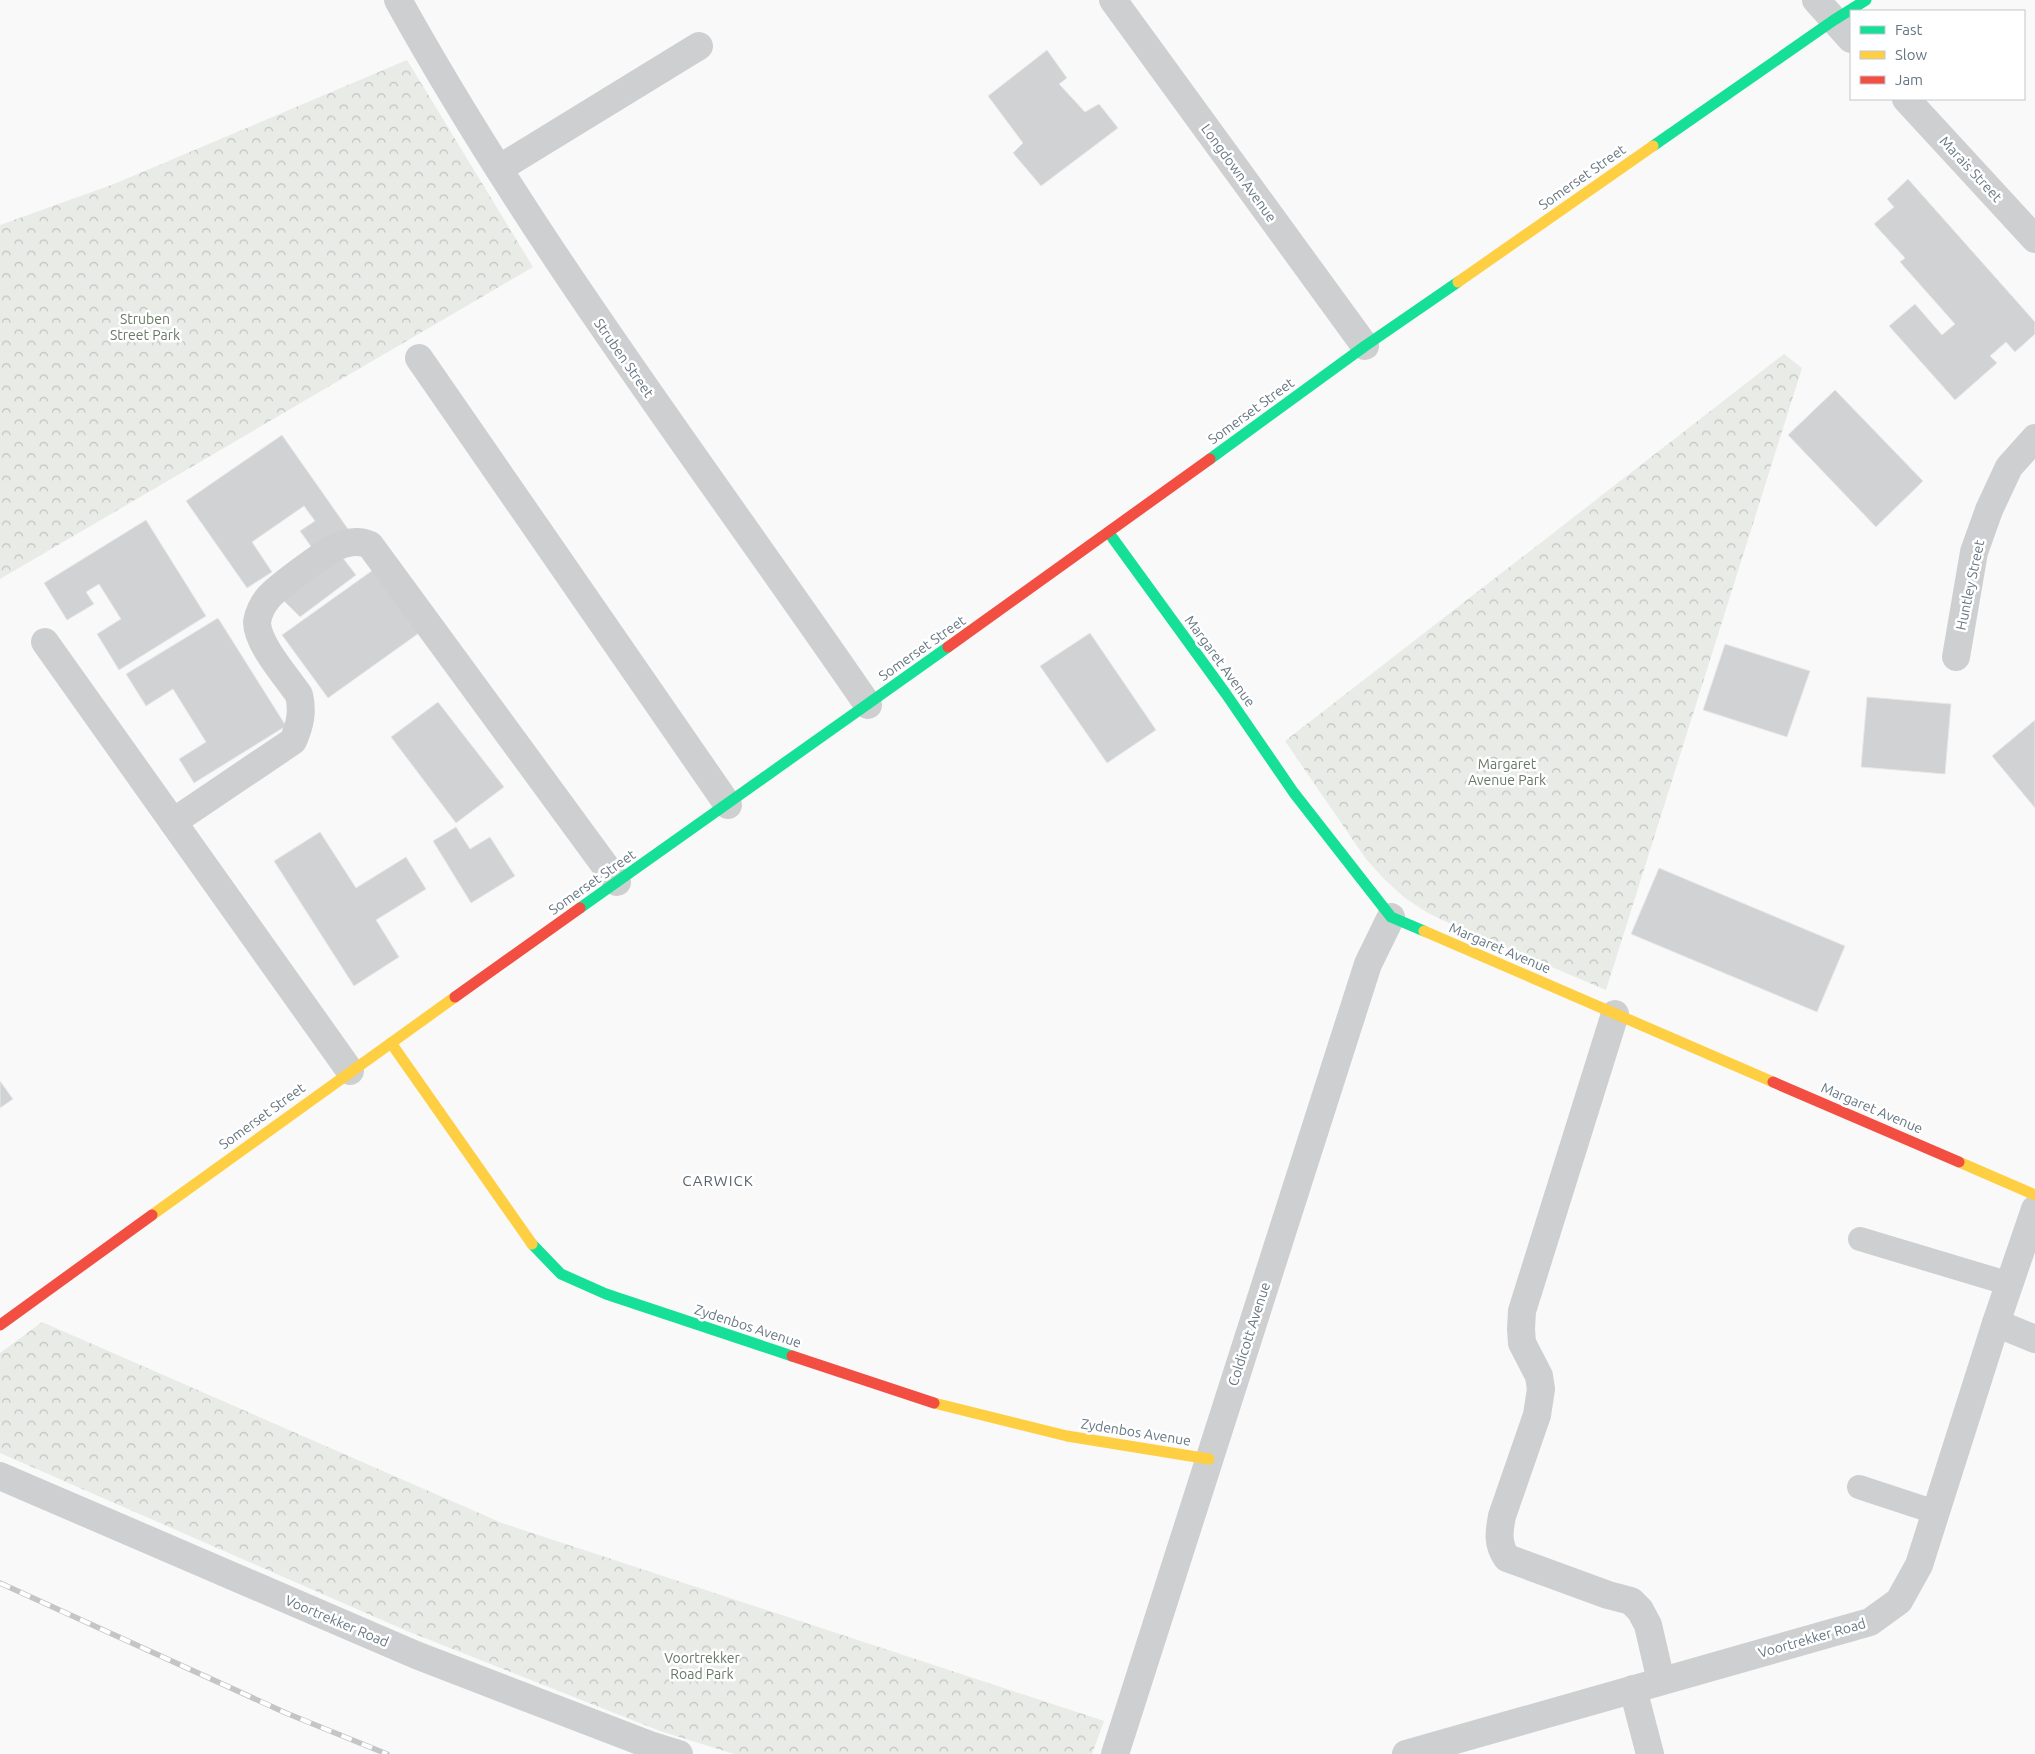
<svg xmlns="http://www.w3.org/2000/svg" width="2035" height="1754" font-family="Ubuntu,sans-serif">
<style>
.forest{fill:url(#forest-crowns)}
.building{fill:#d0d2d3;stroke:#e8e8e8}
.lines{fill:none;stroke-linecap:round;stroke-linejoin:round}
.lane{stroke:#cecfd0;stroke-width:24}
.street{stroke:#cecfd0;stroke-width:28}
.fast{stroke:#16e098;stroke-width:11}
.slow{stroke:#ffcf43;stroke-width:11}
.jam{stroke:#f24e42;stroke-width:11}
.rail-casing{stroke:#c3c5c6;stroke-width:5.5}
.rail{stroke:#fff;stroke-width:4;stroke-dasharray:11;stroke-linecap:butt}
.labels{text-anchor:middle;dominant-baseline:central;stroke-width:5;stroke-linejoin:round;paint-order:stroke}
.street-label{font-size:14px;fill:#657683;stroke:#fff}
.park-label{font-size:14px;fill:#687a64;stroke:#fff}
.neighbourhood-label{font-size:15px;letter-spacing:1px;fill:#57646e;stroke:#fff}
</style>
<defs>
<pattern id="forest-crowns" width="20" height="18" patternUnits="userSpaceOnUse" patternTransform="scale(1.25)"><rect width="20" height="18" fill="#e8ebe6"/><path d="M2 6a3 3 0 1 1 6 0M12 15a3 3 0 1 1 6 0" fill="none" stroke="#c0c3c0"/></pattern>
</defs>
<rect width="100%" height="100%" fill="#f9f9f9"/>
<g class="forest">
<path d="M407 60 533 267 0 579V225L114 184Z"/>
<path d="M1784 354 1802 368 1606 990 1453 925 1428 913 1405 898 1385 880 1366 859 1285 741Z"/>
<path d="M42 1322 502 1523 1104 1721 1092 1754H734L660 1731 407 1631 0 1453V1353Z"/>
</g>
<g class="building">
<path d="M1047 50 1067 78 1059 84 1085 112 1099 104 1118 128 1041 186 1013 153 1023 143 988 96Z"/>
<path d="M1908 179 2035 322V334L2015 352 2006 342 1990 356 1997 363 1955 400 1889 326 1915 304 1942 335 1955 324 1900 262 1905 258 1874 224 1894 207 1887 199Z"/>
<path d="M1835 390 1923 481 1876 527 1788 435Z"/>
<path d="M282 435 348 529 315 552 300 531 315 521 304 506 252 542 272 572 247 588 186 501Z"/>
<path d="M146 520 206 616 119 670 97 634 121 619 99 584 86 592 94 604 67 620 44 583Z"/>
<path d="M339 553 356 575 300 617 280 597Z"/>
<path d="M380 565 426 628 328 698 282 635Z"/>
<path d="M218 618 286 726 194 783 179 759 206 742 173 689 146 706 126 674Z"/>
<path d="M1090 633 1156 730 1107 763 1040 666Z"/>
<path d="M1725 644 1810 671 1787 737 1703 710Z"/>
<path d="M1867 697 1951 704 1945 774 1861 767Z"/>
<path d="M438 702 504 787 456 823 391 737Z"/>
<path d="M2035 720V808L1992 756Z"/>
<path d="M456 827 470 849 490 837 515 876 471 903 433 841Z"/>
<path d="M320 832 356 888 406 857 426 889 376 920 399 957 354 986 274 861Z"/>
<path d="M1659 868 1845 946 1817 1012 1631 934Z"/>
<path d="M0 1081 13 1099 0 1108Z"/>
</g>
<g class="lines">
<g class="lane">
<path d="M1860 1239 2010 1284"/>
<path d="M1859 1487 1935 1512"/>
</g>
<g class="street">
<path d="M398 0C535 247 708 472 868 705"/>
<path d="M1113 0 1365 346"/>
<path d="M1816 0 1851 39"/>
<path d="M1906 99 2035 239"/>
<path d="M500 168 699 46"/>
<path d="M419 358 728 805"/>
<path d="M45 642 350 1071"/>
<path d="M1956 657 1974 552 1989 510 2009 467 2035 438"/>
<path d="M173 822 293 741C300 725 303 712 299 695 287 677 257 644 257 622 258 614 263 604 268 598 276 588 324 553 336 547 347 542 359 540 370 545L617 882"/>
<path d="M1615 1014 1522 1311 1521 1329 1522 1343 1539 1376 1541 1389 1537 1415 1502 1516C1499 1532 1497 1544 1507 1558L1608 1595 1631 1601 1640 1610 1648 1625 1661 1681"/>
<path d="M1996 1323 2035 1339"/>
<path d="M0 1476 416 1655 650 1745 679 1754"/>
<path d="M1633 1689 1650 1754"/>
<path d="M1115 1754 1368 964 1391 917"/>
<path d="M1406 1754 1870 1622 1899 1601 1919 1565 1996 1323 2035 1209"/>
</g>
<g class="fast">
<path d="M1653 146 1834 20 1866 0"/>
<path d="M1210 459 1365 346 1458 282"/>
<path d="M1109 533 1226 694 1294 793 1391 917 1424 931"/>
<path d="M580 908 948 647"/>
<path d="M532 1244 561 1274 606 1294 792 1356"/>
</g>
<g class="slow">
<path d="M1458 282 1653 146"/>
<path d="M1424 931 1773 1082"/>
<path d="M391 1043 532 1244"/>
<path d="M1959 1162 2035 1195"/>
<path d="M152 1215 455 997"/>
<path d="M934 1403 1067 1436 1209 1459"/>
</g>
<g class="jam">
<path d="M948 647 1210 459"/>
<path d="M455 997 580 908"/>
<path d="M1773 1082 1959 1162"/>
<path d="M0 1325 152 1215"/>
<path d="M792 1356 934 1403"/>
</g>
<g class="rail-casing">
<path id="rail" d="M0 1583 286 1713 387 1754"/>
</g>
<use href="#rail" class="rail"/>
</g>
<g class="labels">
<g class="street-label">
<text transform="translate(1971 169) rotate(47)">Marais Street</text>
<text transform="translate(1239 173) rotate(54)">Longdown Avenue</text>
<text transform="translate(1582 177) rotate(-35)">Somerset Street</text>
<text transform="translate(624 358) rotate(55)">Struben Street</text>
<text transform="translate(1251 411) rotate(-36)">Somerset Street</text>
<text transform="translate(1970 585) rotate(-78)">Huntley Street</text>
<text transform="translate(922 648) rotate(-35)">Somerset Street</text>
<text transform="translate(1220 661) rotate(54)">Margaret Avenue</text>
<text transform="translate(592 882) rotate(-35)">Somerset Street</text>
<text transform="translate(1500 948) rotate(23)">Margaret Avenue</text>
<text transform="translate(1872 1108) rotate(23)">Margaret Avenue</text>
<text transform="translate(262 1116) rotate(-36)">Somerset Street</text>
<text transform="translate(748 1326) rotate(18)">Zydenbos Avenue</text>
<text transform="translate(1249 1334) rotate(-72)">Coldicott Avenue</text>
<text transform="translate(1136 1432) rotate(9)">Zydenbos Avenue</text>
<text transform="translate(337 1621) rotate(23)">Voortrekker Road</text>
<text transform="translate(1812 1638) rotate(-16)">Voortrekker Road</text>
</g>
<g class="park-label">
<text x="145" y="319">Struben<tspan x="145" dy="16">Street Park</tspan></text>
<text x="1507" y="764">Margaret<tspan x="1507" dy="16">Avenue Park</tspan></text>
<text x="702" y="1658">Voortrekker<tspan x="702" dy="16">Road Park</tspan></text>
</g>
<g class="neighbourhood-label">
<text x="718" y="1180">CARWICK</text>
</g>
</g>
<rect x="1850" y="10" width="175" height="90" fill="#ffffff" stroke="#c1c8cd"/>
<rect x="1860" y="26" width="25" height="8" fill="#16e098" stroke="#c1c8cd"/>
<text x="1895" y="35" font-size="15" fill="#657683">Fast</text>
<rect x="1860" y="51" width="25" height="8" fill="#ffcf43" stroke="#c1c8cd"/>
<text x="1895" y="60" font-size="15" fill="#657683">Slow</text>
<rect x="1860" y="76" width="25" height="8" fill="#f24e42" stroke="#c1c8cd"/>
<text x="1895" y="85" font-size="15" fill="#657683">Jam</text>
</svg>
